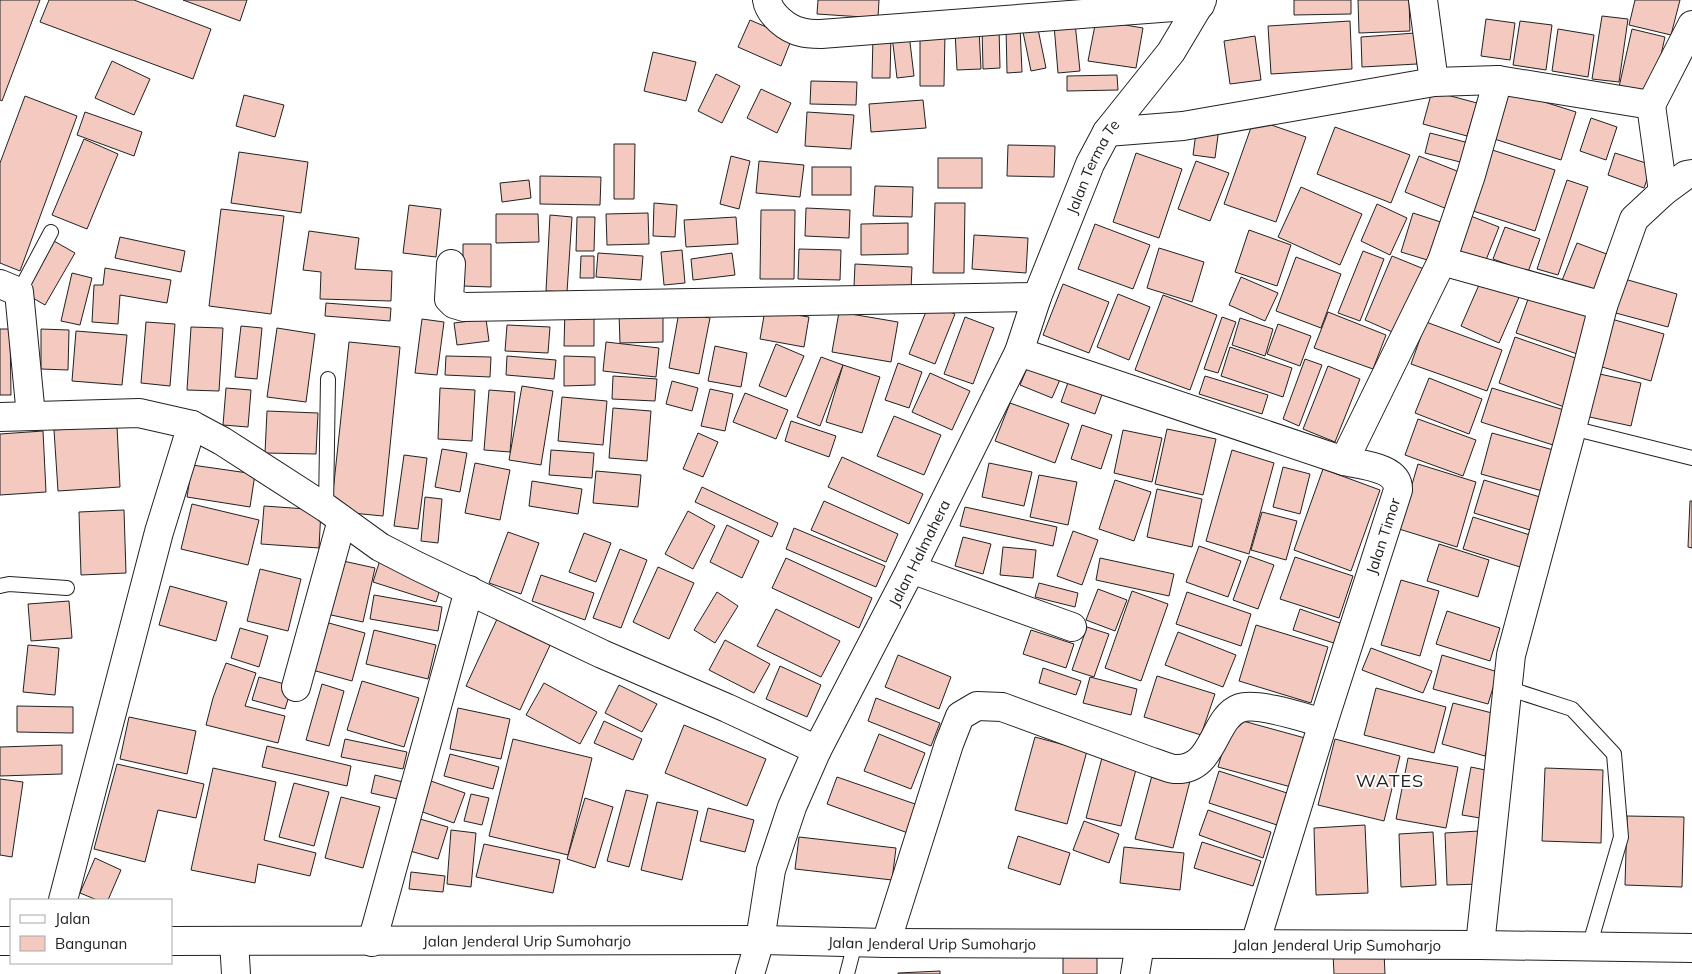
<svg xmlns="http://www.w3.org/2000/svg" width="1692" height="974" font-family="Mulish,sans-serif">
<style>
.building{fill:#f3c9c0;stroke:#222}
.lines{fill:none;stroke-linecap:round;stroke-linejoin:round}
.lane-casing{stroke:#222;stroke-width:16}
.street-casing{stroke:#222;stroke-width:30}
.secondary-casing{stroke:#222;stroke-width:30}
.highway-casing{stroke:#222;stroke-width:30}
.lane{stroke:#fff;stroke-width:14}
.street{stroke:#fff;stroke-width:28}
.secondary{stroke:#fff;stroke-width:28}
.highway{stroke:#fff;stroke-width:28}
.labels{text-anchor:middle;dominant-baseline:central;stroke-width:4;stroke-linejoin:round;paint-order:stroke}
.street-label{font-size:15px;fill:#222;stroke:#fff}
.quarter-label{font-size:18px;letter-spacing:1px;fill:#222;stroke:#fff}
</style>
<rect width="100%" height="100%" fill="#fff"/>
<g class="building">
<path d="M0 0H40L2 101 0 100Z"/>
<path d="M49 0H134L211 29 193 79 40 22Z"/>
<path d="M183 0H247L240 21Z"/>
<path d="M818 0H879L878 18 817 14Z"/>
<path d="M1294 0H1351V14L1294 15Z"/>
<path d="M1358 0H1409L1410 31 1359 33Z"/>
<path d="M1635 0H1680L1671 35 1629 25Z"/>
<path d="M1602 16 1628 19 1619 82 1592 79Z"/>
<path d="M1486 19 1515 23 1510 60 1481 56Z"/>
<path d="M750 20 792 38 781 66 738 47Z"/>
<path d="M1096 20 1143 28 1136 68 1088 61Z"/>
<path d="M1350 21 1352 69 1271 74 1268 26Z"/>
<path d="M1520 21 1552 25 1546 70 1513 65Z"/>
<path d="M1075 23 1080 71 1058 73 1054 25Z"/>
<path d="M999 27 1000 68 983 69 982 28Z"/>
<path d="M1006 27H1020L1022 72 1007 73Z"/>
<path d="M1038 29 1046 68 1031 71 1023 32Z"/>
<path d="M1558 29 1594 35 1588 77 1552 71Z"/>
<path d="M1632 29 1665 37 1652 95 1619 87Z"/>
<path d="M979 30 981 69 957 70 955 31Z"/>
<path d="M920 33H945L944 86H920Z"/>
<path d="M1415 33 1417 64 1362 67 1361 37Z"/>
<path d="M909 34 914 76 897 78 892 36Z"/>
<path d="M891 35 890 78H872L873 36Z"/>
<path d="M1255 36 1261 80 1230 84 1224 41Z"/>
<path d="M653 52 696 62 686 101 644 91Z"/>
<path d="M112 61 150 79 134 115 95 98Z"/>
<path d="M716 74 740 86 722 123 698 111Z"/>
<path d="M1117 75 1118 90 1067 91V76Z"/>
<path d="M811 81 857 82 856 105 810 104Z"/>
<path d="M761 89 791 103 777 133 747 118Z"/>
<path d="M1503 89 1576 112 1561 160 1488 137Z"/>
<path d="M1432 91 1477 103 1467 136 1423 124Z"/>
<path d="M244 95 284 105 275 137 236 126Z"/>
<path d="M25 96 77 116 20 271 0 263V163Z"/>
<path d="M923 100 926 128 871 132 869 104Z"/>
<path d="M85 112 142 132 134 156 77 135Z"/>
<path d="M807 112 854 115 851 149 805 146Z"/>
<path d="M1591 118 1617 127 1606 160 1580 151Z"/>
<path d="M1254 119 1306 137 1276 222 1224 204Z"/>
<path d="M1197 125 1219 128 1215 158 1193 155Z"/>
<path d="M1335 127 1410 155 1391 203 1317 174Z"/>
<path d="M1430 133 1469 143 1464 163 1425 153Z"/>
<path d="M84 139 118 154 87 229 52 215Z"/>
<path d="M614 144H635L634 199H614Z"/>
<path d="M1008 145 1055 146 1054 177 1007 176Z"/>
<path d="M1486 148 1555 170 1535 231 1467 209Z"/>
<path d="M239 152 308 162 301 213 231 203Z"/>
<path d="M1136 153 1182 169 1159 238 1113 222Z"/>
<path d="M1615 153 1652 165 1644 188 1608 175Z"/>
<path d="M731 156 750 161 739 209 720 204Z"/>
<path d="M1419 156 1462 173 1447 209 1405 192Z"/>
<rect x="938" y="158" width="44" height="30"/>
<path d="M759 161 804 165 800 197 756 193Z"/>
<path d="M1196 161 1229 173 1210 221 1178 209Z"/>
<rect x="812" y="167" width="39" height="28"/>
<path d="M540 176 601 177 600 205 540 204Z"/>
<path d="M529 180 531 198 502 202 500 183Z"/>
<path d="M1567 180 1588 187 1558 275 1537 269Z"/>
<path d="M875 186 913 187 912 217 873 216Z"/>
<path d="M1301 187 1362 214 1340 265 1278 237Z"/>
<path d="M654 203 677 205 675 237 653 236Z"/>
<path d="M935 203H965L964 273H933Z"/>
<path d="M1377 204 1407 218 1390 255 1361 241Z"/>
<path d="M409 205 441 209 436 257 403 253Z"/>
<path d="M806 208 850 210 849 238 805 236Z"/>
<path d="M221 209 284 216 271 314 209 306Z"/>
<path d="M761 210H795L794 279H760Z"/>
<path d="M648 213 649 244 607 245 606 214Z"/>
<path d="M1413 213 1447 224 1434 262 1401 252Z"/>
<path d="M496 214H538L539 242 496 243Z"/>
<path d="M550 215 572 217 567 292 546 291Z"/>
<path d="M1468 215 1499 227 1484 265 1453 254Z"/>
<path d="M577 217H595L594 251H576Z"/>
<path d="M736 217 738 244 686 247 684 220Z"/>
<path d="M908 223V254L861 255V224Z"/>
<path d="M1095 224 1150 245 1133 289 1078 269Z"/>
<path d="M1505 227 1540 239 1528 272 1493 259Z"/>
<path d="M1249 230 1291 245 1277 286 1235 272Z"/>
<path d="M309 231 359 238 355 269 392 271 391 301 320 299 321 272 303 270Z"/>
<path d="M974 235 1028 238 1026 273 972 269Z"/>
<path d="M120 237 185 251 181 272 115 258Z"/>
<path d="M54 241 75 253 45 305 24 293Z"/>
<path d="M1577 243 1612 256 1596 297 1561 283Z"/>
<path d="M463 244H491V287L463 286Z"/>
<path d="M1159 248 1204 262 1192 302 1147 288Z"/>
<path d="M799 249 841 250 840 280 798 279Z"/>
<path d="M682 250 685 283 664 285 661 252Z"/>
<path d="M1363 251 1384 259 1360 321 1338 313Z"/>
<path d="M598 253 643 256 641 280 596 277Z"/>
<path d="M732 253 735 275 693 280 691 259Z"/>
<path d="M581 256H594V278H580Z"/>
<path d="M1392 256 1424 269 1397 334 1365 320Z"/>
<path d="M1296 257 1341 274 1321 328 1276 311Z"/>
<path d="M855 264 912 267 911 289 854 286Z"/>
<path d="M105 268 171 280 167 303 120 295 118 324 92 322 94 285H103Z"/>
<path d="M72 273 92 278 80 325 61 321Z"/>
<path d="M1241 277 1278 293 1265 321 1229 305Z"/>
<path d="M1482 278 1520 295 1499 343 1461 326Z"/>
<path d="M1621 278 1677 294 1668 327 1612 312Z"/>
<path d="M1063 284 1109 302 1089 353 1043 335Z"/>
<path d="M1532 288 1599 311 1583 356 1516 333Z"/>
<path d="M1118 294 1150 307 1129 360 1097 347Z"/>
<path d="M1163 295 1217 315 1190 390 1135 370Z"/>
<path d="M326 303 391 308 390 321 325 316Z"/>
<path d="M929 304 955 314 935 364 909 354Z"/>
<path d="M565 309 594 310V346H564Z"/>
<path d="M765 310 809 317 804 347 760 339Z"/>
<path d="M663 312V342L620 343 619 313Z"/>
<path d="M679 312 710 318 699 374 669 368Z"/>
<path d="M839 312 898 322 891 362 832 352Z"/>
<path d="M1328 312 1386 335 1373 369 1314 348Z"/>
<path d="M965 317 994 328 973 384 944 374Z"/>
<path d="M1222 317 1236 322 1218 373 1204 369Z"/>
<path d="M1240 318 1273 329 1265 356 1232 345Z"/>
<path d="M1608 318 1664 334 1651 381 1595 365Z"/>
<path d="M422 319 444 322 437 375 415 373Z"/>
<path d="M486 319 489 341 457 345 454 323Z"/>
<path d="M146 322 175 324 170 386 141 383Z"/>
<path d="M1426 322 1502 350 1487 391 1411 364Z"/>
<path d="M1278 324 1311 336 1300 366 1267 354Z"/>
<path d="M507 325 550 327 548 353 505 351Z"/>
<path d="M241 326 262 328 257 379 235 377Z"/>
<path d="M191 327 223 328 219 391 187 390Z"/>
<path d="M277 328 315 334 306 402 267 397Z"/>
<path d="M0 329H10L11 395H0Z"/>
<path d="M41 329 69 330 68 370 41 369Z"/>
<path d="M76 331 127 335 122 385 72 381Z"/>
<path d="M1515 337 1584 361 1567 408 1499 383Z"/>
<path d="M349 342 400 347 383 516 331 511Z"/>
<path d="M606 342 659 348 656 377 603 371Z"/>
<path d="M776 344 804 356 786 397 759 386Z"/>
<path d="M715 346 747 353 741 387 708 381Z"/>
<path d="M1230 347 1292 368 1283 397 1221 376Z"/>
<path d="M446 356 491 357 490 377 445 375Z"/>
<path d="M507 356 556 360 554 379 506 375Z"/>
<path d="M564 356 595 357V385L564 386Z"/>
<path d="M821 357 843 365 820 426 797 417Z"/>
<path d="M1305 359 1322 365 1299 426 1283 419Z"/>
<path d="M1030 361 1062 375 1052 398 1020 385Z"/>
<path d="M898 363 922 372 909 408 885 400Z"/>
<path d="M843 365 880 377 862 433 826 422Z"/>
<path d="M1328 366 1360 379 1335 442 1303 429Z"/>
<path d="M930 373 970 391 952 430 912 412Z"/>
<path d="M1595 373 1641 383 1631 426 1585 416Z"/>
<path d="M613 376 657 379 655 401 612 399Z"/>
<path d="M1205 376 1268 395 1262 414 1199 394Z"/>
<path d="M1070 377 1104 389 1095 414 1061 402Z"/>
<path d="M1429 378 1482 399 1469 434 1415 413Z"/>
<path d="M672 381 698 388 692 411 666 404Z"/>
<path d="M522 386 553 391 541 465 509 460Z"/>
<path d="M226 388 251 390 248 427 223 425Z"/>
<path d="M440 388 475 390 472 441 438 439Z"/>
<path d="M1492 388 1564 410 1553 445 1481 422Z"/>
<path d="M710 389 733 394 725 431 701 426Z"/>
<path d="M489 390 515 392 510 452 484 450Z"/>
<path d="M745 393 788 410 776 439 733 422Z"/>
<path d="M562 397 607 401 603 445 558 441Z"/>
<path d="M1010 403 1069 424 1055 463 995 441Z"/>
<path d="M613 408 651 411 647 461 609 458Z"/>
<path d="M267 411 318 413 316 454 265 453Z"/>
<path d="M894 416 941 435 924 475 877 456Z"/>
<path d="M1418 419 1476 440 1463 476 1405 455Z"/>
<path d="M791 421 836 436 829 457 785 441Z"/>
<path d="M1082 425 1112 435 1101 469 1071 459Z"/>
<path d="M117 426 120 487 58 491 54 430Z"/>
<path d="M1167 429 1216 439 1203 495 1155 484Z"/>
<path d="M1123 430 1162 438 1152 482 1114 473Z"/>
<path d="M43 431 46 492 0 495V434Z"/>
<path d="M698 433 718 442 703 477 683 469Z"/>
<path d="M1492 433 1557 451 1546 492 1481 474Z"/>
<path d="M442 449 467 453 460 492 435 487Z"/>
<path d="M551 450 594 453 592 478 549 475Z"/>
<path d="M1232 450 1274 463 1249 554 1206 541Z"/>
<path d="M404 455 427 458 418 529 394 526Z"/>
<path d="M842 457 923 494 909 524 828 487Z"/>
<path d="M475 463 510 470 500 520 465 513Z"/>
<path d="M989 463 1032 472 1024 506 982 497Z"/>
<path d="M1418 464 1476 482 1457 547 1399 529Z"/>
<path d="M192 465 255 474 250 507 187 497Z"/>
<path d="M1283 467 1310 474 1300 514 1273 507Z"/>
<path d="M1323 469 1380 490 1351 571 1294 550Z"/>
<path d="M596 471 641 475 638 507 593 503Z"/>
<path d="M1039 475 1077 482 1068 525 1030 517Z"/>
<path d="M1115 480 1151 492 1134 541 1099 529Z"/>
<path d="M1484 480 1540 497 1530 530 1474 513Z"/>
<path d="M532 481 582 489 578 514 529 506Z"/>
<path d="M702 487 778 523 772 537 695 502Z"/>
<path d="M1157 489 1202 499 1192 547 1147 537Z"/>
<path d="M425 497 442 499 438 543 421 541Z"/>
<path d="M824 501 898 534 886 562 811 530Z"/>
<path d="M1690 501H1692V548L1688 547Z"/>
<path d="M192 504 259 520 248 565 181 549Z"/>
<path d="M264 506 321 510 319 548 261 544Z"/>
<path d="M965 507 1057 527 1053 546 960 526Z"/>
<path d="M124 510 126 573 81 575 79 512Z"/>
<path d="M688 511 715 526 693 569 665 554Z"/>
<path d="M1262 512 1297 521 1286 560 1251 550Z"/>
<path d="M1473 517 1530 535 1520 567 1463 549Z"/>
<path d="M727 525 759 541 742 578 710 562Z"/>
<path d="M794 528 885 566 876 587 786 549Z"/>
<path d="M1073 531 1098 540 1082 585 1057 576Z"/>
<path d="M508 532 539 543 521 594 489 583Z"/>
<path d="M584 533 611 543 596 582 569 572Z"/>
<path d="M963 537 991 544 983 574 955 566Z"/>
<path d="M1439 544 1489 560 1478 597 1427 581Z"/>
<path d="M1199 546 1241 561 1228 597 1186 582Z"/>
<path d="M1003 547 1036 550 1033 578 1000 575Z"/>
<path d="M620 549 647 560 621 628 593 618Z"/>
<path d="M1249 556 1274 565 1258 609 1233 600Z"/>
<path d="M1295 557 1353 576 1339 618 1280 599Z"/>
<path d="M786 558 872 598 859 628 772 588Z"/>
<path d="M1100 558 1174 574 1169 596 1096 580Z"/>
<path d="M334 559 375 568 363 622 322 613Z"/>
<path d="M380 560 443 580 436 602 373 582Z"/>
<path d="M658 567 694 583 669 639 633 622Z"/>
<path d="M260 569 301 579 288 631 247 621Z"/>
<path d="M541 575 594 593 585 620 532 601Z"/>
<path d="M1401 580 1439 591 1420 656 1381 645Z"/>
<path d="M1039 583 1078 593 1075 607 1035 597Z"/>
<path d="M170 586 227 602 216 641 159 625Z"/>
<path d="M1098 589 1127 600 1115 631 1086 620Z"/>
<path d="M1132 591 1168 604 1141 681 1105 668Z"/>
<path d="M717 592 738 606 715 643 694 630Z"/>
<path d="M1187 592 1251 614 1241 646 1176 624Z"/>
<path d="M374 595 442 607 438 631 370 619Z"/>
<path d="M69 601 72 638 31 641 28 604Z"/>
<path d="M776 609 840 641 821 677 757 646Z"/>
<path d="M1300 609 1343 624 1337 644 1293 630Z"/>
<path d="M1447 611 1500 628 1490 661 1436 644Z"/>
<path d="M498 617 552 641 520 710 466 686Z"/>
<path d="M318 620 365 633 352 681 305 668Z"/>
<path d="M1256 625 1328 647 1311 703 1239 681Z"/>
<path d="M1087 627 1109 634 1094 677 1072 670Z"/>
<path d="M240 628 268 636 259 667 231 658Z"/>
<path d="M374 630 436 645 428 679 366 664Z"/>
<path d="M1031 630 1074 644 1066 668 1023 654Z"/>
<path d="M1178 632 1236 655 1223 687 1165 665Z"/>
<path d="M725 640 770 664 754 693 709 670Z"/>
<path d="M28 645 59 648 55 695 23 692Z"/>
<path d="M1371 648 1432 671 1423 693 1362 670Z"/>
<path d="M898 655 951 677 939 709 885 687Z"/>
<path d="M1442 655 1498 672 1488 704 1433 689Z"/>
<path d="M226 663 256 673 245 706 285 716 278 743 206 725 213 698Z"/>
<path d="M780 666 821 685 807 717 766 699Z"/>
<path d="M1043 668 1081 681 1076 695 1039 683Z"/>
<path d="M1157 676 1215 694 1201 735 1144 717Z"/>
<path d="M259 677 292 686 285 709 252 700Z"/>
<path d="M1090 677 1137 689 1131 715 1083 703Z"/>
<path d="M362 681 419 698 404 747 347 730Z"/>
<path d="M544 683 597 712 580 744 526 715Z"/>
<path d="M322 684 344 691 329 746 306 740Z"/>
<path d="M619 685 657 704 642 732 605 713Z"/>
<path d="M1376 688 1446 707 1434 753 1364 735Z"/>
<path d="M876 698 940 723 931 746 868 721Z"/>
<path d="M1453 703 1496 714 1485 756 1442 744Z"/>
<path d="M17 706 73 707V733L17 732Z"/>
<path d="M458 708 510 719 501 759 450 749Z"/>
<path d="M129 717 196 731 187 774 120 759Z"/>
<path d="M1232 718 1305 738 1291 787 1218 767Z"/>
<path d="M604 721 642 739 633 760 594 743Z"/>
<path d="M684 725 766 759 747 806 665 773Z"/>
<path d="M879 734 925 753 911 789 864 771Z"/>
<path d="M1035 737 1087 751 1067 824 1015 810Z"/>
<path d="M345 739 407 752 403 769 341 757Z"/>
<path d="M513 739 592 758 568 855 489 836Z"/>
<path d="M1335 739 1400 756 1384 821 1318 805Z"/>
<path d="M62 745V774L0 776V747Z"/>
<path d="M267 746 351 766 347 786 262 767Z"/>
<path d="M450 754 499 767 493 789 444 776Z"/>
<path d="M1103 754 1138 762 1121 826 1086 818Z"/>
<path d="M1408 758 1458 767 1446 828 1396 819Z"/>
<path d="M117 764 204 784 196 818 158 810 145 862 94 849Z"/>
<path d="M1471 767 1490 771 1480 818 1462 815Z"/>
<path d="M213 768 276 782 264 840 316 853 310 876 258 864 255 883 191 870Z"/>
<path d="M1154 768 1191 777 1173 848 1135 839Z"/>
<path d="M1545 768 1603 770 1601 843 1542 841Z"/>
<path d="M1219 771 1287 793 1277 825 1209 803Z"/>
<path d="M375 775 403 782 398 799 371 793Z"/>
<path d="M837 777 918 805 908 833 827 804Z"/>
<path d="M0 779 23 782 12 857 0 855Z"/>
<path d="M428 780 465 793 454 823 417 810Z"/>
<path d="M294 783 329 792 314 846 279 837Z"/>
<path d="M626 790 648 795 629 867 607 861Z"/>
<path d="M471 794 489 798 482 825 464 821Z"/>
<path d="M341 797 380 807 363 868 325 858Z"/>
<path d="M585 798 613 807 595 868 567 859Z"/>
<path d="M657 802 698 811 682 880 641 870Z"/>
<path d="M708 808 754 820 745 852 700 841Z"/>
<path d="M1208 810 1271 832 1263 858 1199 835Z"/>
<path d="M1627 816 1684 817 1682 887 1625 885Z"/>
<path d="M420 819 448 827 438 859 410 851Z"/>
<path d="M1084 821 1119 834 1109 863 1073 850Z"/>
<path d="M1365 825 1368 893 1316 895 1314 828Z"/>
<path d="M451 830 476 833 471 887 447 884Z"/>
<path d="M1479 831 1481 884 1447 885 1445 833Z"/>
<path d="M1433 832 1436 885 1401 887 1399 834Z"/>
<path d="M1018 836 1070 853 1060 885 1008 868Z"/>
<path d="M799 837 896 848 892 880 795 869Z"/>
<path d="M1202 842 1261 861 1253 886 1194 868Z"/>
<path d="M484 844 560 860 553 893 476 877Z"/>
<path d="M1124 847 1184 853 1180 890 1120 883Z"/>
<path d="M95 858 121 870 108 900H97L80 893Z"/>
<path d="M411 872 445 876 443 892 409 889Z"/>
<path d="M1384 952 1385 974H1334L1333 954Z"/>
<path d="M1097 954V974H1063V956Z"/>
<path d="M940 971V974H898V973Z"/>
</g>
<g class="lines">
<g class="lane-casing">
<g id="lane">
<path d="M19 292 51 232"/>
<path d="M1572 428 1692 458"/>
<path d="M326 508 328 379"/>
<path d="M0 586 9 584 67 588"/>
<path d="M1507 688 1572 709 1614 754 1621 837 1589 947"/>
<path d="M847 974 855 943"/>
</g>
</g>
<g class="street-casing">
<g id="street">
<path d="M767 0C769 14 787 29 801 32 807 34 815 34 821 34L1200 5"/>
<path d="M1423 0 1434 82"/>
<path d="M1651 105 1692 25"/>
<path d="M1107 132 1183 126 1434 82 1498 80 1651 105 1663 192"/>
<path d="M1442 261 1603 306"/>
<path d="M451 264 449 299 454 304 464 307 1037 297"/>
<path d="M0 284 19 292 31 416"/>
<path d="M1019 352 1344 461C1362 465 1399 467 1398 490L1323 723 1255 944"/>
<path d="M0 417 139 413 192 425 222 441 326 508 380 547 417 566 602 654 727 708 817 750 792 807 771 870 760 940 750 974"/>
<path d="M1344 461 1442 261 1471 175 1498 80"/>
<path d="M911 569 1072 627"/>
<path d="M296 687 342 520"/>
<path id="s1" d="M817 750 911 569 1019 352 1037 297 1090 164 1107 132 1171 52 1202 0"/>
<path d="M63 900 159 532 192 425"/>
<path d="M234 941 236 974"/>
<path d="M372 942 469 590"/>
<path d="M886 943 949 744 960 716 977 706 1002 707 1152 762C1159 764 1167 768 1174 769 1215 772 1212 718 1240 708 1257 702 1305 718 1323 723"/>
<path d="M1135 974 1140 944"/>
</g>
</g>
<g class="secondary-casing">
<path id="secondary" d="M1480 945 1511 655 1572 428 1603 306 1634 219 1663 192 1686 175 1692 174"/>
</g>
<g class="highway-casing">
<g id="highway">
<path d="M0 941H11"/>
<path id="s2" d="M171 941 760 940 886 943 1480 945 1692 948"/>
</g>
</g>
<use href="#lane" class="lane"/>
<use href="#street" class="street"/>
<use href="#secondary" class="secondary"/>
<use href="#highway" class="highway"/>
</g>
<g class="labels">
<g class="street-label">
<text stroke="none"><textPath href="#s1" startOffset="646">Jalan Terma Te</textPath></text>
<text transform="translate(1383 536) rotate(-72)">Jalan Timor</text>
<text stroke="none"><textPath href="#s1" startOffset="222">Jalan Halmahera</textPath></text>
<text stroke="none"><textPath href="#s2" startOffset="356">Jalan Jenderal Urip Sumoharjo</textPath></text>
<text stroke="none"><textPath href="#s2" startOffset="761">Jalan Jenderal Urip Sumoharjo</textPath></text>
<text stroke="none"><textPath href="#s2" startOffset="1166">Jalan Jenderal Urip Sumoharjo</textPath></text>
</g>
<g class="quarter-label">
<text x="1390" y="780">WATES</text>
</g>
</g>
<rect x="10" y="899" width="162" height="65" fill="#ffffff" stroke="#a7a7a7"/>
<rect x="20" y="915" width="25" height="8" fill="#ffffff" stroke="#a7a7a7"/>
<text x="55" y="924" font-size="15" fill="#222222">Jalan</text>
<rect x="20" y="936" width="25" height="15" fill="#f3c9c0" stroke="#a7a7a7"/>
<text x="55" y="949" font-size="15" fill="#222222">Bangunan</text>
</svg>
